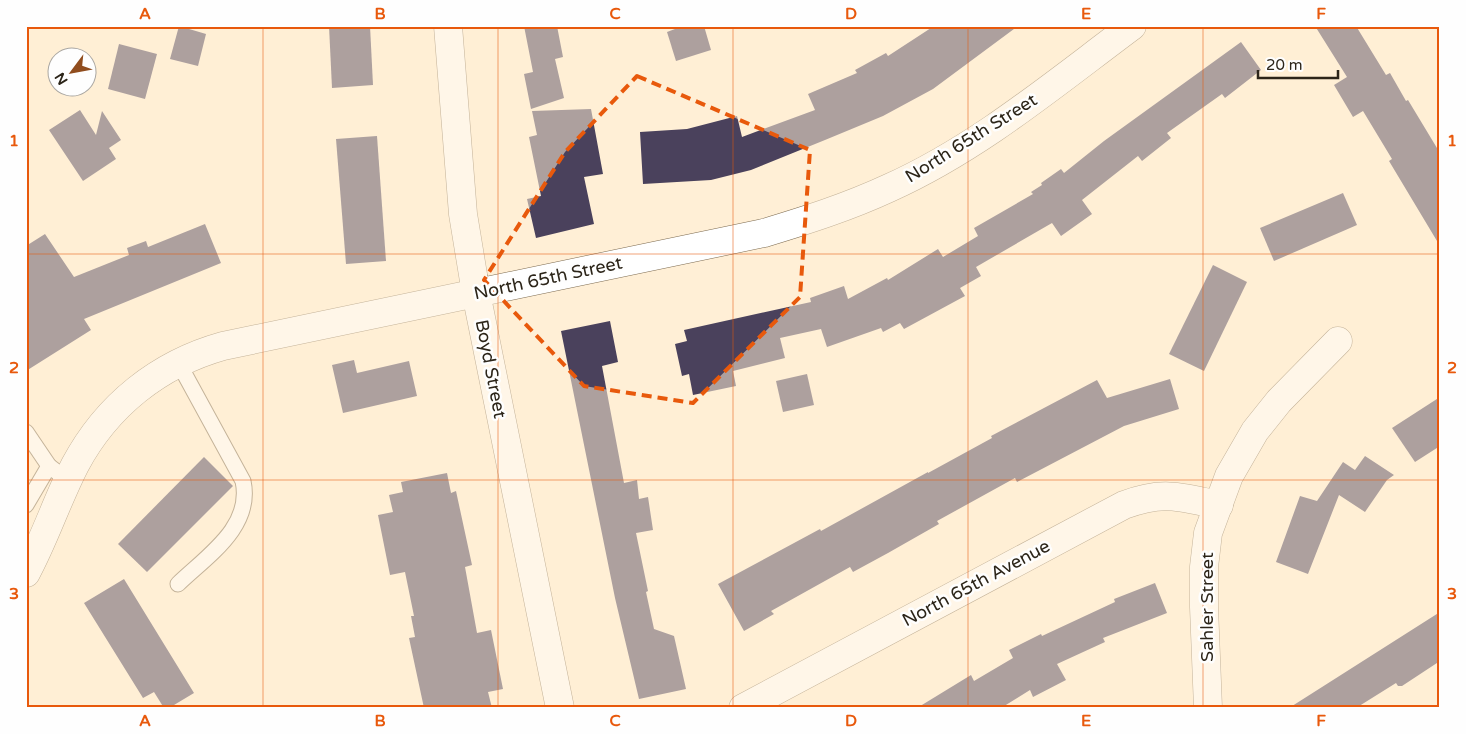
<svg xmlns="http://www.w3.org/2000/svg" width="1466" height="734" font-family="'Varela Round',sans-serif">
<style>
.building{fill:#4a415c}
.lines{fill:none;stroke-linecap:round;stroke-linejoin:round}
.service-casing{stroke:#7d6b50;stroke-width:17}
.minor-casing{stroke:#7d6b50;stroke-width:29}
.service{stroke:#fff;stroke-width:15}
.minor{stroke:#fff;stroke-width:28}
.marked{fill:none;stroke:#e8590c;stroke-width:4;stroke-dasharray:10 6;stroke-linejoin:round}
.grid{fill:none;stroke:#e8590c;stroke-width:1;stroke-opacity:0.55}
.labels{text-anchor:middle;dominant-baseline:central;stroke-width:5;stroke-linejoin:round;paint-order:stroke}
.street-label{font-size:18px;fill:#2c2519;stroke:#fefefe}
.neatline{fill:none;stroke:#e8590c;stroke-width:2}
.grid-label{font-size:16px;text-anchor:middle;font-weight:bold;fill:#e8590c}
</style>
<rect width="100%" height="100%" fill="#ffefd6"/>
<g class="building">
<path d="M179 26 206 34 198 66 170 59Z"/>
<path d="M329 26H370L373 85 332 88Z"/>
<path d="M524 26H557L563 57 555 59 564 98 531 109 524 74 533 72Z"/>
<path d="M683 26H704L711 50 676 61 667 32Z"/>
<path d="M934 26H1018L933 89 883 116 825 140 751 170 711 180 643 184 640 132 687 129 737 116 742 137 815 110 808 94 857 73 855 70 886 53 888 56Z"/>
<path d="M1315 26H1356L1386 75 1390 73 1406 101 1408 100 1440 153V246L1389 161 1392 159 1363 111 1353 117 1334 85 1347 77Z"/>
<path d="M1241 42 1261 70 1225 98 1222 94 1167 133 1171 138 1142 161 1138 156 1082 200 1092 214 1061 236 1052 223 976 267 981 276 960 288 965 296 904 329 900 323 883 332 881 328 827 347 821 329 780 338 785 358 733 371 736 386 693 395 689 374 682 376 675 344 687 341 684 330 811 302 810 298 844 286 848 299 887 278 888 280 938 249 943 257 978 236 974 228 1033 194 1031 192 1042 185 1041 183 1061 169 1064 173 1104 141Z"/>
<path d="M119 44 157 54 145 99 108 89Z"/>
<path d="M591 109 603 174 584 177 594 224 536 238 527 199 541 196 529 137 537 135 532 111Z"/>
<path d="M80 110 96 135 102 111 121 140 109 148 116 159 83 181 49 130Z"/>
<path d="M377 136 386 261 346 264 336 139Z"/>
<path d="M1343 193 1357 225 1274 261 1260 228Z"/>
<path d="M205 224 221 263 84 319 91 330 26 371V246L45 234 74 277 129 255 127 248 146 241 148 247Z"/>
<path d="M1213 265 1247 282 1204 371 1169 354Z"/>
<path d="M610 321 618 362 602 366 624 483 637 480 639 499 648 497 653 530 636 533 648 591 646 592 654 629 674 636 686 689 639 699 615 598 561 331Z"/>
<path d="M354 360 357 373 409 361 417 396 343 413 332 365Z"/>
<path d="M807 374 814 405 783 412 776 381Z"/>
<path d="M1170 379 1179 409 1124 426 1017 482 1015 478 937 521 939 524 888 553 853 572 850 567 771 611 774 614 744 631 718 584 820 529 821 531 928 472V473L992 438 991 436 1097 380 1107 398Z"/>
<path d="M1440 397V446L1415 462 1392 428Z"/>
<path d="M1365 456 1394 475 1387 480 1365 512 1339 495 1308 574 1276 562 1300 496 1317 501 1343 462 1355 470Z"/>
<path d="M204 457 233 486 147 572 118 544Z"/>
<path d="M447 473 451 493 456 491 472 565 465 567 477 633 491 630 503 689 488 692 492 708H424L409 638 415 637 411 616H414L405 572 390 575 378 515 393 512 389 495 403 492 401 482Z"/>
<path d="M124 579 194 693 169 708H164L154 692 143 698 84 603Z"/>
<path d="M1155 583 1167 613 1103 638 1105 642 1057 664 1066 680 1033 697 1030 690 1001 708H917L971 675 974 681 1013 658 1009 650 1041 634 1042 636 1115 602 1114 599Z"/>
<path d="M1440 612V661L1402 686H1398L1396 683 1356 708H1289Z"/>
</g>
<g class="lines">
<g class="service-casing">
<g id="service">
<path d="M178 362 243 481C253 527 207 556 178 584"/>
<path d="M26 432 49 466"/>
<path d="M26 505 49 466 69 481"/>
</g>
</g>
<g class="minor-casing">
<g id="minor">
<path d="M448 26 463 214 476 293 560 708"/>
<path d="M26 573C45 538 57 500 75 465 107 405 159 364 223 346L764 233C807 220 848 207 889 188 978 148 1054 84 1132 26"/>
<path d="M743 708 1124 505C1164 490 1179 497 1219 505"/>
<path d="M1208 708 1204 607V567L1208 533 1229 476 1255 431 1279 401 1338 341"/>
</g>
</g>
<use href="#service" class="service"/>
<use href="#minor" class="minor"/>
</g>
<path d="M0 0H1466V734H0ZM637 76 810 150 800 297 693 403 584 386 484 280 565 152Z" fill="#ffefd6" fill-opacity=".55" fill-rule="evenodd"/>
<path class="marked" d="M637 76 810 150 800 297 693 403 584 386 484 280 565 152Z"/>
<path class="grid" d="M263 26V708M498 26V708M733 26V708M968 26V708M1203 26V708M26 254H1440M26 480H1440"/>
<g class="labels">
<g class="street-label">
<text transform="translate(971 138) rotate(-32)">North 65th Street</text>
<text transform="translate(548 278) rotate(-12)">North 65th Street</text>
<text transform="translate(491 369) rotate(79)">Boyd Street</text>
<text transform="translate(976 583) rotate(-28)">North 65th Avenue</text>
<text transform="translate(1207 607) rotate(-90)">Sahler Street</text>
</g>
</g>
<rect width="1466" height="734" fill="none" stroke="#fefefe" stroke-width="55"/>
<g transform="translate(72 72) rotate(238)"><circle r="24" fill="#fefefe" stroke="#aaa7a2"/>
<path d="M0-4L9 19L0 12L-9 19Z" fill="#904d1e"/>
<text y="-8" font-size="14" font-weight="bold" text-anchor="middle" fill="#2c2519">N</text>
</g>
<path d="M1258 70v8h80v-8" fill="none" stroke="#2c2519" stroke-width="2.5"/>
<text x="1266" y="70" font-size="15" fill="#2c2519" stroke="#fefefe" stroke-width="4" paint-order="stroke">20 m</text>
<rect x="28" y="28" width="1410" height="678" class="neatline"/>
<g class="grid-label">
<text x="145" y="19">A</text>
<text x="380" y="19">B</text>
<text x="615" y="19">C</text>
<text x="851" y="19">D</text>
<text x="1086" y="19">E</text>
<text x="1321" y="19">F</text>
<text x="14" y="146">1</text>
<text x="1452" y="146">1</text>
<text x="14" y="373">2</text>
<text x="1452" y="373">2</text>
<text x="14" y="599">3</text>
<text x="1452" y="599">3</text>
<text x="145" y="726">A</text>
<text x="380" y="726">B</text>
<text x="615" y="726">C</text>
<text x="851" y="726">D</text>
<text x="1086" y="726">E</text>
<text x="1321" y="726">F</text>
</g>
</svg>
